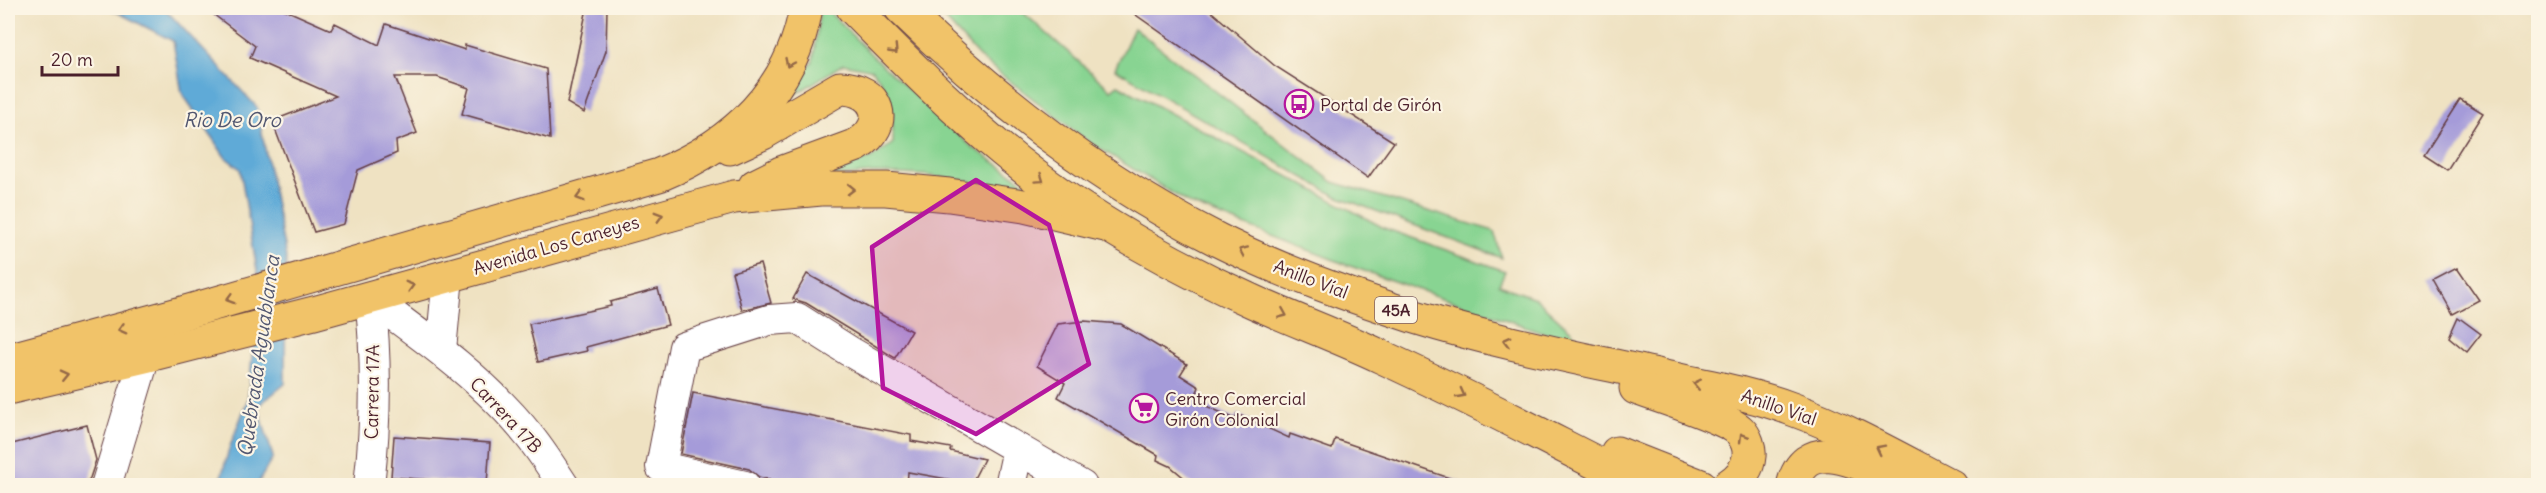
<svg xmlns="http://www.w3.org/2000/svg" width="2546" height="493" font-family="Delius,sans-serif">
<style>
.green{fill:#88d492;stroke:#697a5e;stroke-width:1.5}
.water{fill:#5eaad7;stroke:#546481;stroke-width:1.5}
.building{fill:#a59bd9}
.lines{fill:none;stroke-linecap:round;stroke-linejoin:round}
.minor-casing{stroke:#633c42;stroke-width:32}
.major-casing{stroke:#633c42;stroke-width:35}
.highway-casing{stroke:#633c42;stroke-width:35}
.minor{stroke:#fff;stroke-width:30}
.major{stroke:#f1c369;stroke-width:33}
.highway{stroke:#f1c369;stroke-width:33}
.oneway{stroke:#956947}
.marked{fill:#b5179e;fill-opacity:0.2;stroke:#b5179e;stroke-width:4.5;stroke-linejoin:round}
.labels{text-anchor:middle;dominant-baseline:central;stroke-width:4.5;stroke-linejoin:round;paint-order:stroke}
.shield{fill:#fcf5e5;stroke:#7f5f63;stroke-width:1.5}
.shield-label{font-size:16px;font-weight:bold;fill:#4a1f2b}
.poi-label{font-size:18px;fill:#4a1f2b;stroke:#fcf5e5;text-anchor:start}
.street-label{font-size:18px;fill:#4a1f2b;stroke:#fcf5e5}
.water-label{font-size:20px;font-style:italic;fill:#525770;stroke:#fcf5e5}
</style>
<rect width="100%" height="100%" fill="#fcf5e5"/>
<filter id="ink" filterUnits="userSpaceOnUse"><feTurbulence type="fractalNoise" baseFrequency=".0167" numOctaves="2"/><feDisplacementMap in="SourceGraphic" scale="12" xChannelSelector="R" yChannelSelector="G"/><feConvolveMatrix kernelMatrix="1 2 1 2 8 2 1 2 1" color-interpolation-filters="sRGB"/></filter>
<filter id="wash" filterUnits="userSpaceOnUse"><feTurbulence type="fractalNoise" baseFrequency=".008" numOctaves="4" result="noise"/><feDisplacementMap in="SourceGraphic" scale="24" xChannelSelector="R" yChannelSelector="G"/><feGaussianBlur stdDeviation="1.35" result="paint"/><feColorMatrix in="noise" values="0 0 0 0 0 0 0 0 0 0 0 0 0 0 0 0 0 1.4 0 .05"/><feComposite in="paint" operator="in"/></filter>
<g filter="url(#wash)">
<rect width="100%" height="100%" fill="#efe2c2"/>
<g class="green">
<path d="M820 8H825L878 61 972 147 1054 202 1027 189 923 175 875 173 784 180 872 158 893 143C893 109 894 99 873 70L843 64 768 112 813 61Z"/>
<path d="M935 8H1018L1111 90 1118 85 1384 228 1505 271 1499 285 1535 298 1581 340 1571 342 1347 265 1190 204 1089 142 980 58Z"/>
<path d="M1134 28 1333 182 1494 231 1502 258 1336 196 1115 69Z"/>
</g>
<path class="water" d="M109 8H164L257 107 286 257 285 384 258 406 273 457 257 485H219L229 449 248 399 259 282 240 169 225 157 182 93 173 41Z"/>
<g id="blocks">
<g class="building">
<path d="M205 8H281L331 30 335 23 379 45 386 24 465 50V45L546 69 550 139 462 114 469 88 437 77H395L417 133 396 141 397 153 358 170 344 224 314 232 272 121 336 96 250 58 255 46Z"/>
<path d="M587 8H607L606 51 584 113 567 103Z"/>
<path d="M1126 8H1207L1275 66 1394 142 1368 178Z"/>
<path d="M2460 99 2483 113 2447 170 2424 155Z"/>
<path d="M760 264 771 303 742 310 732 272Z"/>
<path d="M2457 268 2479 300 2453 314 2434 280Z"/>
<path d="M807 274 911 331 895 358 806 303 793 299Z"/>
<path d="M658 289 668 325 586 347 587 351 538 362 529 324 611 306 610 302Z"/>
<path d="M2458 317 2481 334 2467 352 2449 337Z"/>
<path d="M1084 321 1121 324 1187 364 1180 375 1199 387 1197 392 1203 395 1200 403 1235 419 1237 414 1289 438 1290 434 1332 449 1335 439 1461 482 1460 486H1194L1170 466 1157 460 1158 455 1058 397 1065 383 1037 366 1058 324Z"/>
<path d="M693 393 911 435V441L951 448 950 451 984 459 970 486H951L953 480 908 472 907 486H796L759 477 749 469 681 454Z"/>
<path d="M87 425 96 460 89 481 73 486H13L8 464V445Z"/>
<path d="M394 436 490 443 487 484 391 477Z"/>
</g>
</g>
</g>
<g filter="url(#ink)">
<use href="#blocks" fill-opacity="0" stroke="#633c42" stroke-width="1.5"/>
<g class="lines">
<g class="minor-casing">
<g id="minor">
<path d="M370 298C425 338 487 382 530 437 542 452 553 469 564 486"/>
<path d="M441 350 448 276"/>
<path d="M106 486 145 356"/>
<path d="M369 486C376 424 377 359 370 298"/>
<path d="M745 486 661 467 684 347 769 320 797 318 849 351 1082 486"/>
<path d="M1010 486 1018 449"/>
</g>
</g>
<g class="major-casing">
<g id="major">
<path d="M730 148 763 133 840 88C879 88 891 125 857 145L781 173 755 186"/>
<path d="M8 360 179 314 659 175C735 144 792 90 806 8"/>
<path d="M8 388 145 356 314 313 734 197 821 189H886L949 195 1024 206 1105 225"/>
</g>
</g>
<g class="highway-casing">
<g id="highway">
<path d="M853 8C911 67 969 126 1035 176 1097 223 1182 270 1254 302 1296 321 1340 337 1382 357 1470 397 1556 443 1642 486"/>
<path d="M901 8C994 99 1101 181 1218 240 1280 271 1348 295 1415 317 1495 342 1579 358 1661 376 1705 386 1750 393 1792 409 1847 429 1899 459 1951 486"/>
<path d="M1636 388C1658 396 1726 417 1740 431 1746 437 1750 448 1749 456 1748 470 1739 479 1728 486"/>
<path d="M1617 453 1701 486"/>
<path d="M1793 486C1807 430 1863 466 1897 480"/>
</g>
</g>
<use href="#minor" class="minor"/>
<use href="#major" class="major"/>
<use href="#highway" class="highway"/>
</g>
<defs><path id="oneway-chevron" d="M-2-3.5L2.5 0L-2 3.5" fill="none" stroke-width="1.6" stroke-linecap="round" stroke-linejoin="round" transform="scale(1.5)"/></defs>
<g class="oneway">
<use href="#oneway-chevron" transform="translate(894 50) rotate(46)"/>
<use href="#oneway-chevron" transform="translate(789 63) rotate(115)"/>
<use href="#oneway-chevron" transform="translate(1040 179) rotate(35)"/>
<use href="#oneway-chevron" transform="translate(851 189) rotate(1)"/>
<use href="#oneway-chevron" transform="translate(580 197) rotate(164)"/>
<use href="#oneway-chevron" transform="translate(659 216) rotate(-16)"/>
<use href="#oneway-chevron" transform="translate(1243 251) rotate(-156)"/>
<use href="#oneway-chevron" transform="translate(410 286) rotate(-16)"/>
<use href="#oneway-chevron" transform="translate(230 299) rotate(164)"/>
<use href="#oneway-chevron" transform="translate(1283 314) rotate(23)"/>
<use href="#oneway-chevron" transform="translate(122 329) rotate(165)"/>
<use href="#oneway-chevron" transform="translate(1507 341) rotate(-165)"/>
<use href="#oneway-chevron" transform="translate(64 375) rotate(-13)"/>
<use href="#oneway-chevron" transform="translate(1697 384) rotate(-168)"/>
<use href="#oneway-chevron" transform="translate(1461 394) rotate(28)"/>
<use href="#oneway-chevron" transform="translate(1743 437) rotate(-121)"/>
<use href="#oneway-chevron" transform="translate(1880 449) rotate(-153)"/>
</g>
</g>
<path class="marked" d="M976 180 1049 225 1089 364 976 434 883 388 872 247Z"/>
<defs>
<g id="bus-ring" transform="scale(1.5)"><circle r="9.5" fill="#fcf5e5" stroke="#b5179e" stroke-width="1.5"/><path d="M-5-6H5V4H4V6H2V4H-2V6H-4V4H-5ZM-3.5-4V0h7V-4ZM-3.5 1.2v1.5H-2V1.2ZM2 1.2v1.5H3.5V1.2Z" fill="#b5179e"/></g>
<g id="supermarket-ring" transform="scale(1.5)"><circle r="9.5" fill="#fcf5e5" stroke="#b5179e" stroke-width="1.5"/><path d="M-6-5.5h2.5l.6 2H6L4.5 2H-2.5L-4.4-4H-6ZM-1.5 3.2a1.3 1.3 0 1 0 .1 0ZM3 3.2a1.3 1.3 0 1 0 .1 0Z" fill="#b5179e"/></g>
</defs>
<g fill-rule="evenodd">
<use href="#bus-ring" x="1299" y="104"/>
<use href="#supermarket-ring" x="1144" y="408"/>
</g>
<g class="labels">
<rect class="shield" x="1375" y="297" width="42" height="26" rx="4.5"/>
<g class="shield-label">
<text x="1396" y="310">45A</text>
</g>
<g class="poi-label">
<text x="1320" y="104">Portal de Girón</text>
<text x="1165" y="398">Centro Comercial<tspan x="1165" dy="21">Girón Colonial</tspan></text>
</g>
<g class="street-label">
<text transform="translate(556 245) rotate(-16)">Avenida Los Caneyes</text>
<text transform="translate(1311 279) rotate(21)">Anillo Víal</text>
<text transform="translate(372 392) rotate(-89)">Carrera 17A</text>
<text transform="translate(1779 407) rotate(19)">Anillo Víal</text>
<text transform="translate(506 415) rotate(47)">Carrera 17B</text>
</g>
<g class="water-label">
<text x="232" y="119">Rio De Oro</text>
<text transform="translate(258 356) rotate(-82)">Quebrada Aguablanca</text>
</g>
</g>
<rect width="2546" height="493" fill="none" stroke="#fcf5e5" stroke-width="30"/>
<path d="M42 66v9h76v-9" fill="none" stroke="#4a1f2b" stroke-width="3"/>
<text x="51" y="66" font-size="18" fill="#4a1f2b" stroke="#fcf5e5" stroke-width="4.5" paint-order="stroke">20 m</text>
</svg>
